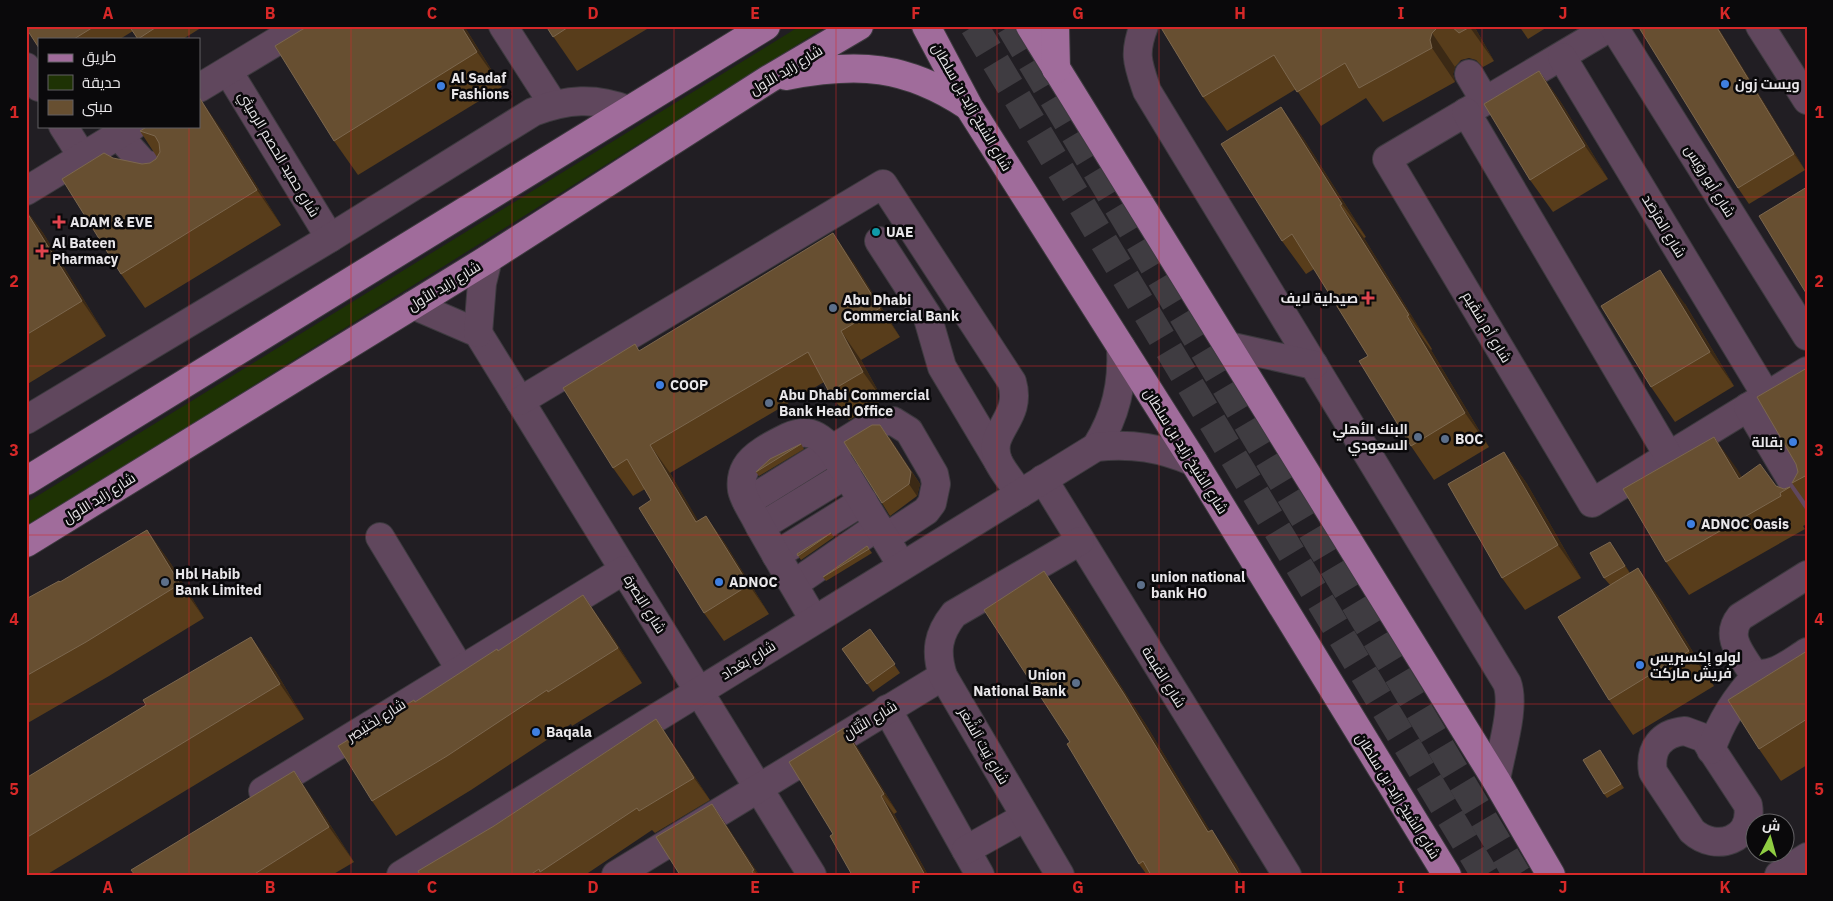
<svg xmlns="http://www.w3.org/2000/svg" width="1833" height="901" font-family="'IBM Plex Sans',Cairo,sans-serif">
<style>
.green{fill:#1e3204}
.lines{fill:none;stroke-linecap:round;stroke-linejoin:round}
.highway-tunnel{stroke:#3f3c41;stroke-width:28;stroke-dasharray:28 14;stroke-linecap:butt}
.minor-casing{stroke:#3d3a3f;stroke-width:30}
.major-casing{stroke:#3d3a3f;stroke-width:30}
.minor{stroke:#60475d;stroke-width:28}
.major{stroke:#a06c9b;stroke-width:28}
.wall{fill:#583d1b}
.shaded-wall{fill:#3b2915}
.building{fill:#674f31;stroke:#7c674e}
.grid{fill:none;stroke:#d62828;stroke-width:1;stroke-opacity:0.55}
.shop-dot{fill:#3f7fe0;stroke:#0a090b;stroke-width:2}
.health-dot{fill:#e0444e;stroke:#0a090b;stroke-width:2}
.culture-dot{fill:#0f9aa8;stroke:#0a090b;stroke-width:2}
.service-dot{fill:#5c6f8a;stroke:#0a090b;stroke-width:2}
.labels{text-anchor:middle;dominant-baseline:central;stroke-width:5;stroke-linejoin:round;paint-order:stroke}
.street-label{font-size:14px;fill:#e8e6e9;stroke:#0a090b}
.poi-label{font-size:14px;font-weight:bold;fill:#e8e6e9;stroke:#0a090b;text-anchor:start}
.neatline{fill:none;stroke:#d62828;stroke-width:2}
.grid-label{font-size:16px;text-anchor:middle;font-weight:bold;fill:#d62828}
</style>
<rect width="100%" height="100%" fill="#211e23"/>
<path class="green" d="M800 26H827L26 528V503Z"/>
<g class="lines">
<g class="highway-tunnel">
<path d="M974 26 1485 875"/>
<path d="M1010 26 1517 875"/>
</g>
<g class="minor-casing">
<g id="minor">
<path d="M503 26 553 104"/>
<path d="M1144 26C1133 54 1138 64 1147 91L1507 683C1516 707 1500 754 1496 780"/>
<path d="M1612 26 1387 159 1592 503 1807 371"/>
<path d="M1613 26 1807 336"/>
<path d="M1760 26 1807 100"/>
<path d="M1562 57 1766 395"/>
<path d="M26 67 39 87"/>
<path d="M228 71 330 238"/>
<path d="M1469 74 1485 101"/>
<path d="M199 88 302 26"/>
<path d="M1466 112 1668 455"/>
<path d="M63 126 82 156"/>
<path d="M118 135 144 164 170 170"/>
<path d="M26 191 133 126"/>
<path d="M879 241 927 315 942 367 998 461"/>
<path d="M413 305 478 333 812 875"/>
<path d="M478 333 482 283 488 259"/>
<path d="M1228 346 1314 365"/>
<path d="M520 401 883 184 1012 382C1023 420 986 430 998 461 1003 472 1013 483 1020 494"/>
<path d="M1748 407 1807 506"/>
<path d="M26 420 330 238 533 112C567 99 595 97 628 110"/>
<path d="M1096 447C1116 415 1123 384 1121 347"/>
<path d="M1043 479 1287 875"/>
<path d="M747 502 876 422 893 421 909 431 934 474 936 484 932 503 926 511 885 538"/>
<path d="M760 527 847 474"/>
<path d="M380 537 460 669"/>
<path d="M776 555 863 501"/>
<path d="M1807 575 1740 617C1724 637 1742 655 1753 673 1773 678 1791 662 1807 652"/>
<path d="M794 584 878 526"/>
<path d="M814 620C795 587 775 554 757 521 752 511 744 500 742 490 741 483 742 474 746 467 753 454 774 444 788 437 807 428 819 434 831 449L902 566"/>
<path d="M887 709 980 875"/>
<path d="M1685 731 1704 738 1748 805C1754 840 1716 853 1692 831L1653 772C1649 749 1661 733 1685 731Z"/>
<path d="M1711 750C1721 720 1736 697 1758 674"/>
<path d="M263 791 624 570"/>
<path d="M966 850 1025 817"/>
<path d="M401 875 1096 447C1132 443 1161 448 1194 462"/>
<path d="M616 875 943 676"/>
<path d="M1060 875 943 676C935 651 938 634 954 614L1080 541"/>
<path d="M1779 875 1807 857"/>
</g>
</g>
<g class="major-casing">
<g id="major">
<path d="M926 26 969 107 1194 462 1447 875"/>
<path d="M1030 26 1496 780 1551 875"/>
<path d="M1055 26 1056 69"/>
<path d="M786 76C858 62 906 65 968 106"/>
<path d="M26 481 766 26"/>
<path d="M26 543 488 259 769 79 859 26"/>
</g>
</g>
<use href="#minor" class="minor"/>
<use href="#major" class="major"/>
</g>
<g class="wall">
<path d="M26 26H204L183 39H137L133 31 120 39H39Z"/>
<path d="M464 26 502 87 358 175 334 141Z"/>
<path d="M546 26H652L577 71Z"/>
<path d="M1160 26H1474L1494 61 1483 67 1476 60 1469 58 1461 60 1455 67 1453 74 1455 82 1383 122 1366 98 1321 126 1296 89 1227 131 1203 97Z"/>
<path d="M1519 26H1549L1528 39Z"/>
<path d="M1638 26H1717L1805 170 1749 204 1738 188Z"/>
<path d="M1539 71 1562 104 1608 179 1553 212 1530 180Z"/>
<path d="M1281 107 1305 141 1366 237 1364 238 1432 349 1431 350 1489 447 1434 480 1411 446 1368 356 1314 269 1306 274 1282 241Z"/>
<path d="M222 130 281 225 145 308 121 274 142 164 150 163 156 159 157 157 140 131Z"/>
<path d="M26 210 43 233 106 336 26 385Z"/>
<path d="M853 262 900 337 861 360 883 400 849 420 829 392 824 382 670 473 698 521 706 516 726 545 769 614 724 641 704 613 651 500 645 489 633 496 613 468 640 351Z"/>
<path d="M1685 304 1734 386 1675 422 1651 387Z"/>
<path d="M1807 368V504L1792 483 1798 472Z"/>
<path d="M889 437 920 484 917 496 890 516 882 503Z"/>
<path d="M1714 437 1741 477 1784 489 1790 487 1807 512V524L1803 526 1805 529 1689 595 1666 562Z"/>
<path d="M801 444 804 449 759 476 756 472Z"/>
<path d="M1504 452 1527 484 1581 578 1525 610 1502 578Z"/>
<path d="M147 530 171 564 204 618 109 676 26 724V599L61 582Z"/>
<path d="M831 533 834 537 801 560 797 554Z"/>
<path d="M1610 542 1630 573 1638 568 1662 602 1714 686 1633 735 1609 700 1610 585 1604 578Z"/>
<path d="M867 546 872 553 826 581 823 577Z"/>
<path d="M1069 606 1148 728 1210 831 1236 864 1242 875H1147L1139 864 1070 742Z"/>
<path d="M870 629 900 673 873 692 842 649Z"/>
<path d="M608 630 642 683 572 726 571 724 471 790 396 836 372 801 415 702 498 651Z"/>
<path d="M251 637 276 672 304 719 46 875H26V778L146 705Z"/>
<path d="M1807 651V765L1781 781 1759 749Z"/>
<path d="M656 719 671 741 710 800 655 833 652 830 585 875H420Z"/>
<path d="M844 728 857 747 897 812 894 814 928 875H852L833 834Z"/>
<path d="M1603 754 1624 788 1607 798 1604 794Z"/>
<path d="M318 806 354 862 332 875H135Z"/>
<path d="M727 826 759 875H680Z"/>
</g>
<g class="shaded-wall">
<path d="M461 26H464L502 87 477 52Z"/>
<path d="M1469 26H1474L1494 61Z"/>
<path d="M1716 26H1717L1805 170 1794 154Z"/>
<path d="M1432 33 1455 67 1453 74 1455 82 1432 48 1430 40Z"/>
<path d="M1539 71 1562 104 1608 179 1585 146Z"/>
<path d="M199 97 222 130 281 225 257 190Z"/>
<path d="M1281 107 1305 141 1366 237 1342 204Z"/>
<path d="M1340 205 1364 238 1432 349 1409 315Z"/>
<path d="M26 210 43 233 106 336 82 301 26 211Z"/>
<path d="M833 233 853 262 900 337 880 308Z"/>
<path d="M1660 270 1685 304 1734 386 1710 352Z"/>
<path d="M1407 316 1431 350 1489 447 1465 413Z"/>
<path d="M841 331 861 360 883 400 863 372Z"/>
<path d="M880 425 920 484 917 496 909 484Z"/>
<path d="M1714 437 1737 469 1760 508 1739 479Z"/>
<path d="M650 445 670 473 716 551 696 522Z"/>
<path d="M1504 452 1527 484 1581 578 1558 545Z"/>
<path d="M706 516 726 545 769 614 749 585Z"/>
<path d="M147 530 171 564 204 618 180 584Z"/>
<path d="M1610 542 1616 550 1631 575 1625 566Z"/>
<path d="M1638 568 1662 602 1714 686 1689 651Z"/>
<path d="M1044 571 1069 606 1148 728 1232 867 1208 832Z"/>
<path d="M583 595 608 630 642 683 618 648Z"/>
<path d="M251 637 276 672 304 719 280 684Z"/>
<path d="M656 719 671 741 710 800 694 778Z"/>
<path d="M844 728 857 747 897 812 884 794Z"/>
<path d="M294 771 318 806 354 862 329 827Z"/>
<path d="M881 796 894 814 928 875H925Z"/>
<path d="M712 804 727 826 759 875H758L754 870Z"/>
<path d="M1212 830 1236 864 1242 875H1239Z"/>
</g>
<g class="building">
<path d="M26 26H95L74 39H39V48L26 28Z"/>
<path d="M129 26H158L138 39Z"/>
<path d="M308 26H461L477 52 334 141 275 46Z"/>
<path d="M546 26H570L553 37Z"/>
<path d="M1160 26H1440L1438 27 1432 33 1430 40 1432 48 1359 88 1345 63 1297 92 1274 55 1203 97Z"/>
<path d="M1451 26H1469L1470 27 1459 33Z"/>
<path d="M1638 26H1716L1794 154 1738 188Z"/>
<path d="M1539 71 1585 146 1530 180 1484 104Z"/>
<path d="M199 97 257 190 121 274 62 179 104 153 113 158 142 164 150 163 156 159 160 152 159 143 155 136 140 131 148 126H199Z"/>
<path d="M1281 107 1342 204 1340 205 1409 315 1407 316 1465 413 1411 446 1359 361 1368 356 1292 234 1282 241 1221 144Z"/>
<path d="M1807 187V293H1806L1759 216Z"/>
<path d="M26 211 82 301 26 335Z"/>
<path d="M833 233 880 308 841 331 863 372 829 392 808 352 650 445 696 522 706 516 749 585 704 613 639 508 651 500 627 459 613 468 563 388 635 344 639 351Z"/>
<path d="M1660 270 1710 352 1651 387 1601 306Z"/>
<path d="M1807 368V475L1792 483 1798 472 1796 464 1757 397Z"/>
<path d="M872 425H880L911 472 909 484 882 503 844 442Z"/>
<path d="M1714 437 1739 479 1760 464 1776 486 1784 489 1790 487 1780 493 1781 496 1666 562 1623 489Z"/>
<path d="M801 444 756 472 770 459Z"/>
<path d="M1504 452 1558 545 1502 578 1448 484Z"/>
<path d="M147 530 180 584 86 642 26 676V599L59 581 60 582Z"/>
<path d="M831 533 798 556 797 554Z"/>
<path d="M1610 542 1625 566 1604 578 1590 553Z"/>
<path d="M867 546 869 549 823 577Z"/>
<path d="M1638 568 1689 651 1609 700 1558 617Z"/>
<path d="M1044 571 1124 694 1208 832 1212 830 1239 875H1151L1143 861 1139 864 1067 744 1070 742 984 610Z"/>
<path d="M583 595 618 648 548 692 547 690 447 756 372 801 338 746 414 700 415 702 497 649 498 651Z"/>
<path d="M870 629 895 664 867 684 842 649Z"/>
<path d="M251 637 280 684 26 838V778L146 705 143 700Z"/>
<path d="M1807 651V719L1759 749 1728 700Z"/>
<path d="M656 719 694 778 639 811 637 808 540 872 539 869 530 875H420L418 871 494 826Z"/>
<path d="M844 728 884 794 881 796 925 875H852L830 836 833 834 789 762Z"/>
<path d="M1600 750 1621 784 1604 794 1583 760Z"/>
<path d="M294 771 329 827 253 875H135L131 870Z"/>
<path d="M712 804 754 870 752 871 754 875H680L656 837Z"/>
</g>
<path class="grid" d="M189 26V39M351 26V875M512 26V875M674 26V875M836 26V875M997 26V875M1159 26V875M1321 26V875M1482 26V875M1644 26V875M189 126V875M26 197H1807M26 366H1807M26 535H1807M26 704H1807"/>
<g class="shop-dot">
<circle cx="1725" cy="84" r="5"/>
<circle cx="441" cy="86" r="5"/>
<circle cx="660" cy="385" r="5"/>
<circle cx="1793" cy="442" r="5"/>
<circle cx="1691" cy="524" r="5"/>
<circle cx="719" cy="582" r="5"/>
<circle cx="1640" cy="665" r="5"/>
<circle cx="536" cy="732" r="5"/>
</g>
<g class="health-dot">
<path d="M56.5 214.5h5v5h5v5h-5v5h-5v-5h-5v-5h5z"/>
<path d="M39.5 243.5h5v5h5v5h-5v5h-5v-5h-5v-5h5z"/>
<path d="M1365.5 290.5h5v5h5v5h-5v5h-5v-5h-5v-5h5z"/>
</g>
<circle class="culture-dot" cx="876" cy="232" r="5"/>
<g class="service-dot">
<circle cx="833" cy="308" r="5"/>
<circle cx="769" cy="403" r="5"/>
<circle cx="1418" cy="437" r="5"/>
<circle cx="1445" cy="439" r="5"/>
<circle cx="165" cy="582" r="5"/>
<circle cx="1141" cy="585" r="5"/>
<circle cx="1076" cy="683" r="5"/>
</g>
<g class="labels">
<g class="street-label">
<text transform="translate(786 70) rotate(-31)">شارع زايد الأول</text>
<text transform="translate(972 107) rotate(60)">شارع الشيخ زايد بن سلطان</text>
<text transform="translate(279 154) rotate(59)">شارع حميد الحصم الرميثي</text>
<text transform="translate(1710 181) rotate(58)">شارع أبو روَيس</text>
<text transform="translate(1664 226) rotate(59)">شارع المَرْصَد</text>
<text transform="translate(444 286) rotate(-31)">شارع زايد الأول</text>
<text transform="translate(1487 327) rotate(59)">شارع أم سُقَيم</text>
<text transform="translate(1186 451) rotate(58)">شارع الشيخ زايد بن سلطان</text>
<text transform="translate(99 498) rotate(-32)">شارع زايد الأول</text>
<text transform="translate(645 604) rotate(58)">شارع البَصرة</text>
<text transform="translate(748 660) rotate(-31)">شارع بَغداد</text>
<text transform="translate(1164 677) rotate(58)">شارع الفَيمة</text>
<text transform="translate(376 720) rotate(-32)">شارع لِخنَيصِر</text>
<text transform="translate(870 720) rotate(-31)">شارع التَّبَّان</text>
<text transform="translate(984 746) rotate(60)">شارع بَيت اَلشَّعَر</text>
<text transform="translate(1398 796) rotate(58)">شارع الشيخ زايد بن سلطان</text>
</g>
<g class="poi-label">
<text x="451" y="78">Al Sadaf<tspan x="451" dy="16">Fashions</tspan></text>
<text x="1735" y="84">ويست زون</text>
<text x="70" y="222">ADAM &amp; EVE</text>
<text x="886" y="232">UAE</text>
<text x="52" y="243">Al Bateen<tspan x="52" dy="16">Pharmacy</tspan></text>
<text x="1358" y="298" text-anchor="end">صيدلية لايف</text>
<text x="843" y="300">Abu Dhabi<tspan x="843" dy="16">Commercial Bank</tspan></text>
<text x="670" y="385">COOP</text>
<text x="779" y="395">Abu Dhabi Commercial<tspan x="779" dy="16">Bank Head Office</tspan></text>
<text x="1408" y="429" text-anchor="end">البنك الأهلي<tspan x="1408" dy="16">السعودي</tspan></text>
<text x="1455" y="439">BOC</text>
<text x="1783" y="442" text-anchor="end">بقالة</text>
<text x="1701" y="524">ADNOC Oasis</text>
<text x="175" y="574">Hbl Habib<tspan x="175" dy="16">Bank Limited</tspan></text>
<text x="1151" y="577">union national<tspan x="1151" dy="16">bank HO</tspan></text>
<text x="729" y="582">ADNOC</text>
<text x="1650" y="657">لولو إكسبريس<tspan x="1650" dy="16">فريش ماركت</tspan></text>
<text x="1066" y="675" text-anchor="end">Union<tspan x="1066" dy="16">National Bank</tspan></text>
<text x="546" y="732">Baqala</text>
</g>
</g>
<rect width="1833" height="901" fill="none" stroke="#0a090b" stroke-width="55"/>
<rect x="38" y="38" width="162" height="90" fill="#0a090b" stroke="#636164"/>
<rect x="48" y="54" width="25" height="8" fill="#a06c9b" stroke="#636164"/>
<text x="82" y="62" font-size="15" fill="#e8e6e9">طريق</text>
<rect x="48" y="75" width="25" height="15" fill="#1e3204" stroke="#636164"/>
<text x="82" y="88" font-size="15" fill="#e8e6e9">حديقة</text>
<rect x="48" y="100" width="25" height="15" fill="#674f31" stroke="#636164"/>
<text x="82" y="112" font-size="15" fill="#e8e6e9">مبنى</text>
<g transform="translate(1770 838) rotate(6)"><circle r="24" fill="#0a090b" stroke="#636164"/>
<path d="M0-4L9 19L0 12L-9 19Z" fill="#8fcd42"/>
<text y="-8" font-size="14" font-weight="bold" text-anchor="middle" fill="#e8e6e9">ش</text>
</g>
<rect x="28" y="28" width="1778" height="846" class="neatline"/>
<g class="grid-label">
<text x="108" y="19">A</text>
<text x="270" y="19">B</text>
<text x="432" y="19">C</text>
<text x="593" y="19">D</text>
<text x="755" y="19">E</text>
<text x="916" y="19">F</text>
<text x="1078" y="19">G</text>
<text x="1240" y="19">H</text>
<text x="1401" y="19">I</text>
<text x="1563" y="19">J</text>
<text x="1725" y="19">K</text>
<text x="14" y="118">1</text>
<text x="1819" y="118">1</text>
<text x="14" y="287">2</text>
<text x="1819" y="287">2</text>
<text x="14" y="456">3</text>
<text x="1819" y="456">3</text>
<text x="14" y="625">4</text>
<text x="1819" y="625">4</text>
<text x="14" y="795">5</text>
<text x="1819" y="795">5</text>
<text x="108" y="893">A</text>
<text x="270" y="893">B</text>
<text x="432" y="893">C</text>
<text x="593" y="893">D</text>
<text x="755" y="893">E</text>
<text x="916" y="893">F</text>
<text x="1078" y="893">G</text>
<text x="1240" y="893">H</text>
<text x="1401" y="893">I</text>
<text x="1563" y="893">J</text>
<text x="1725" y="893">K</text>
</g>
</svg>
